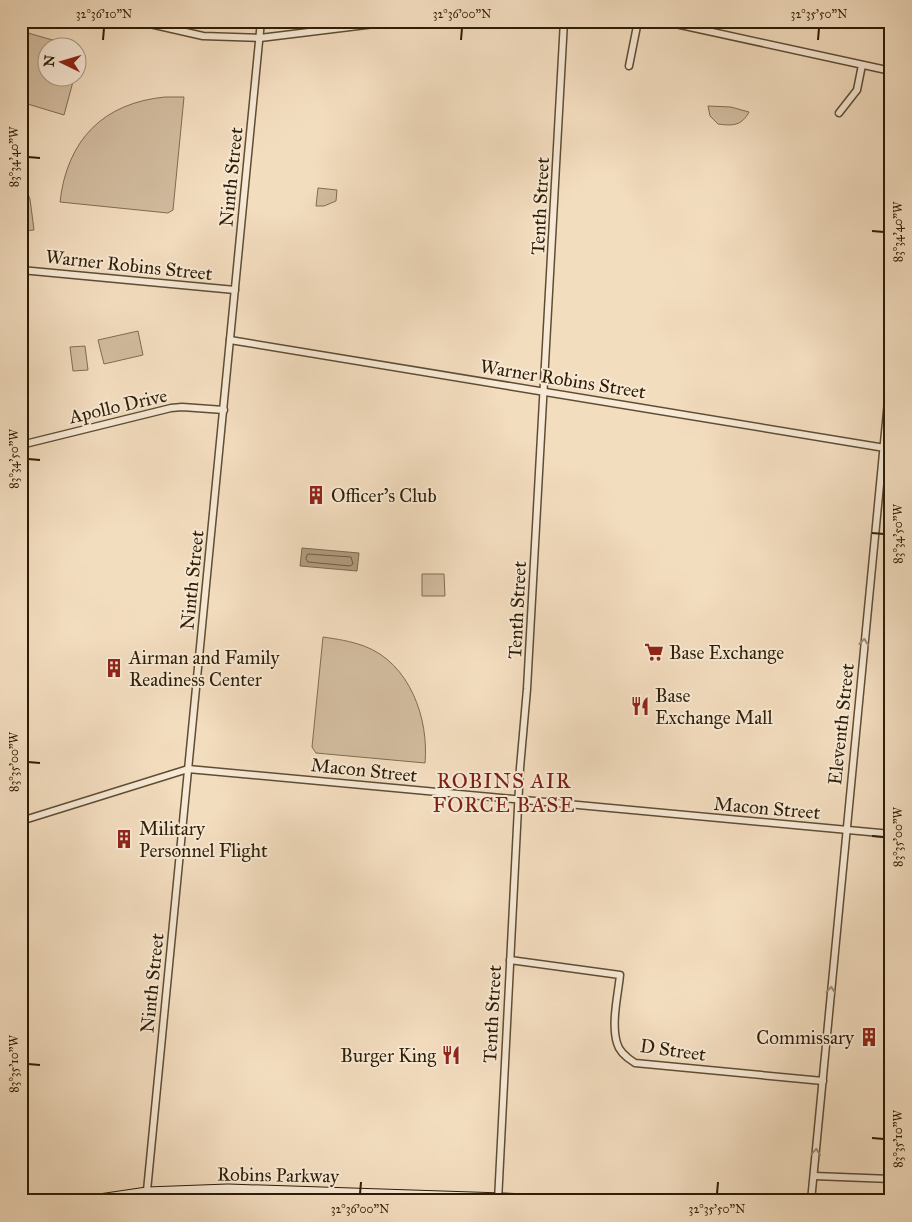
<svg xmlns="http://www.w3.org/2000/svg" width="912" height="1222" font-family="'IM FELL Great Primer',serif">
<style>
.green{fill:#d2bc9f;stroke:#806c52}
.water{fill:#b09c7f;stroke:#7c694e}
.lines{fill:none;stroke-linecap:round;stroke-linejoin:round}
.shore{stroke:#6f5c42;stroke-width:1}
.street-casing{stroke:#5f4d33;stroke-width:9}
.secondary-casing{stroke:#2e1d04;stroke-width:11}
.street{stroke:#f7e9d5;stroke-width:6}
.secondary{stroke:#f7e9d5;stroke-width:9}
.oneway{stroke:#9d8d77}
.ticks{fill:none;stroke:#2e1d04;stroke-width:2}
.labels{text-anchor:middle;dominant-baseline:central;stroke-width:4;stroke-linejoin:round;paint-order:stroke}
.street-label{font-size:19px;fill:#2e1d04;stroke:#f7e9d5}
.poi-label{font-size:19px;fill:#2e1d04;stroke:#f7e9d5;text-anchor:start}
.quarter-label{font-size:21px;letter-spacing:1px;fill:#7a1f14;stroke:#f7e9d5}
.neatline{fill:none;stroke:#2e1d04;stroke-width:2}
.ticks-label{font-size:12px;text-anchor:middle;fill:#2e1d04}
</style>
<rect width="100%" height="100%" fill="#f3ddbf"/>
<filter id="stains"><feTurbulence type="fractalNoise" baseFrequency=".004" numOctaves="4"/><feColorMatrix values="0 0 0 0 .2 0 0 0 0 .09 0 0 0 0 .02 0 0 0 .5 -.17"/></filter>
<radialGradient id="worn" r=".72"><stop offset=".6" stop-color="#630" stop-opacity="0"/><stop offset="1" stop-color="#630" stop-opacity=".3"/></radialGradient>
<g class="green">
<path d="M21 31 77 47 48 48V78H74L64 115 21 102Z"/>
<path d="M165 97H184L173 210 168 213 60 202C67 140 103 103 165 97Z"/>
<path d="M708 106 731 107 749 112C742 126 732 126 718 124L710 116Z"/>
<path d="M21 177 30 199 34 230 21 231Z"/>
<path d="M318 188 337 190 336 201 324 206H316Z"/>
<path d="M138 331 143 355 104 364 98 340Z"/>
<path d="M85 346 88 370 73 371 70 347Z"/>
<path d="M422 574H444L445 596H422Z"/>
<path d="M323 637C337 639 350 641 364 646 410 663 429 719 425 763L316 753 312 747Z"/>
</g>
<path class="water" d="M302 548 359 553 357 571 300 566Z"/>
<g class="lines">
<path class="shore" d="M308 554 351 557 353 564 350 566 308 562 306 559Z"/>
<g class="street-casing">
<g id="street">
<path d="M137 21 203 36 260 38 399 21"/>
<path d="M662 21 891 71"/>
<path d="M629 66 638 21"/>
<path d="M839 113 857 90 862 65"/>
<path d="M21 270 235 290"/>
<path d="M230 340 891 449"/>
<path d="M21 445 171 408 182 407 224 410"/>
<path d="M21 821 188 769 891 834"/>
<path d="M510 960 620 975C618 995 611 1023 617 1043 619 1052 627 1058 635 1063L823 1081"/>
<path d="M814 1176 891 1179"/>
<path d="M146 1201 261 21"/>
<path d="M498 1201 520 768 527 689 564 21"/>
<path d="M811 1201 891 370"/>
</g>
</g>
<g class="secondary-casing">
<path id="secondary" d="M86 1201 147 1192 228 1189 590 1201"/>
</g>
<use href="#street" class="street"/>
<use href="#secondary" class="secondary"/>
</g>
<defs><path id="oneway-chevron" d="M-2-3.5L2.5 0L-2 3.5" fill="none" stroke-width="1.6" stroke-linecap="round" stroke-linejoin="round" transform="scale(1.25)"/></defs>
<g class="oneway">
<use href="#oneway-chevron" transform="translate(864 642) rotate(-84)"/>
<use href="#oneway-chevron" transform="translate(831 990) rotate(-85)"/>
<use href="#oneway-chevron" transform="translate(816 1152) rotate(-85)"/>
</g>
<path class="ticks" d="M103 40 104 28M461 40 462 28M818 40 819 28M28 157 40 158M872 231 884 232M28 459 40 460M872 533 884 534M28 762 40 763M872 836 884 837M28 1064 40 1065M872 1138 884 1139M360 1194 361 1182M717 1194 718 1182"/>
<defs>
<g id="building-bare" transform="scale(1.5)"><path d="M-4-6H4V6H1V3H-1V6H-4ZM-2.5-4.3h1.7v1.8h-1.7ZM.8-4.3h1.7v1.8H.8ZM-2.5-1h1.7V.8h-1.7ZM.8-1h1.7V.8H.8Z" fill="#8f2418" stroke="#f7e9d5" stroke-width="2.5" paint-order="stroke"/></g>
<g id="supermarket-bare" transform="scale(1.5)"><path d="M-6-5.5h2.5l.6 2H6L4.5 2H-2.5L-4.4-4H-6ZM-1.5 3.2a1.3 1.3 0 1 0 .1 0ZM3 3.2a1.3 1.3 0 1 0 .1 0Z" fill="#8f2418" stroke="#f7e9d5" stroke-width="2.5" paint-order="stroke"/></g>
<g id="restaurant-bare" transform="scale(1.5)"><path d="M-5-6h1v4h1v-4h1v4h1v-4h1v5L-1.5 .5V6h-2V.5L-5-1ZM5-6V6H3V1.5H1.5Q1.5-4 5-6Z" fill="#8f2418" stroke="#f7e9d5" stroke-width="2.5" paint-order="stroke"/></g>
</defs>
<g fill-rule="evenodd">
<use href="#building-bare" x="316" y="495"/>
<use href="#supermarket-bare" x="654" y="652"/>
<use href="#building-bare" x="114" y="668"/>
<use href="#restaurant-bare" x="640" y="706"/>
<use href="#building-bare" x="124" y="839"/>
<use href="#building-bare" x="869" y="1037"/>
<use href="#restaurant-bare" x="451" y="1055"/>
</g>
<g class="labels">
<g class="street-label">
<text transform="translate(231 177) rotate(-84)">Ninth Street</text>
<text transform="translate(540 206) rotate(-87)">Tenth Street</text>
<text transform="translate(129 265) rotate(6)">Warner Robins Street</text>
<text transform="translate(563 379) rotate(9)">Warner Robins Street</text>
<text transform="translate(118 406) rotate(-13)">Apollo Drive</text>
<text transform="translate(192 580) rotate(-84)">Ninth Street</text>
<text transform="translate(517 610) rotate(-87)">Tenth Street</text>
<text transform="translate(841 724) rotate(-84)">Eleventh Street</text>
<text transform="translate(364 770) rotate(6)">Macon Street</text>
<text transform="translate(767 808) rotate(5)">Macon Street</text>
<text transform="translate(152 983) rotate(-84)">Ninth Street</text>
<text transform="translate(492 1014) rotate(-87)">Tenth Street</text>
<text transform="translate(673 1050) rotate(8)">D Street</text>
<text transform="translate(278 1175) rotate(1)">Robins Parkway</text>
</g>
<g class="poi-label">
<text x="331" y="495">Officer's Club</text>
<text x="669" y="652">Base Exchange</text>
<text x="129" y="657">Airman and Family<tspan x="129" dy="22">Readiness Center</tspan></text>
<text x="655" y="695">Base<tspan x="655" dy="22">Exchange Mall</tspan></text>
<text x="139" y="828">Military<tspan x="139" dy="22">Personnel Flight</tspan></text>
<text x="854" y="1037" text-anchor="end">Commissary</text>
<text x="436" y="1055" text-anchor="end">Burger King</text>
</g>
<g class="quarter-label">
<text x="504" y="781">ROBINS AIR<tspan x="504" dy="24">FORCE BASE</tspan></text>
</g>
</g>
<rect width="912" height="1222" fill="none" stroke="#f3ddbf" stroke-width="55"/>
<g transform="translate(62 62) rotate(275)"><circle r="24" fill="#f7e9d5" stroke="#a79781"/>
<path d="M0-4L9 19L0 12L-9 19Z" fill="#8f2418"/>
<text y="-8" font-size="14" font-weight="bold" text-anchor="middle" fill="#2e1d04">N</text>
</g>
<rect x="28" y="28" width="856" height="1166" class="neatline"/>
<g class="ticks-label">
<text x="104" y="18">32°36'10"N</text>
<text x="462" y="18">32°36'00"N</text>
<text x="819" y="18">32°35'50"N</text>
<text transform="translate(14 157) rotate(-90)" y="4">83°34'40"W</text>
<text transform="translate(898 232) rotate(-90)" y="4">83°34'40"W</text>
<text transform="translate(14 459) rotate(-90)" y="4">83°34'50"W</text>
<text transform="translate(898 534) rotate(-90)" y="4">83°34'50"W</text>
<text transform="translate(14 762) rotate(-90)" y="4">83°35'00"W</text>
<text transform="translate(898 837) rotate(-90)" y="4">83°35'00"W</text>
<text transform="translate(14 1064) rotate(-90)" y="4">83°35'10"W</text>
<text transform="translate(898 1139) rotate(-90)" y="4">83°35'10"W</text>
<text x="360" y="1213">32°36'00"N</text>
<text x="717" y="1213">32°35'50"N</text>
</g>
<rect width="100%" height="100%" filter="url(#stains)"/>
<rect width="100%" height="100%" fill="url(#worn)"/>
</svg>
